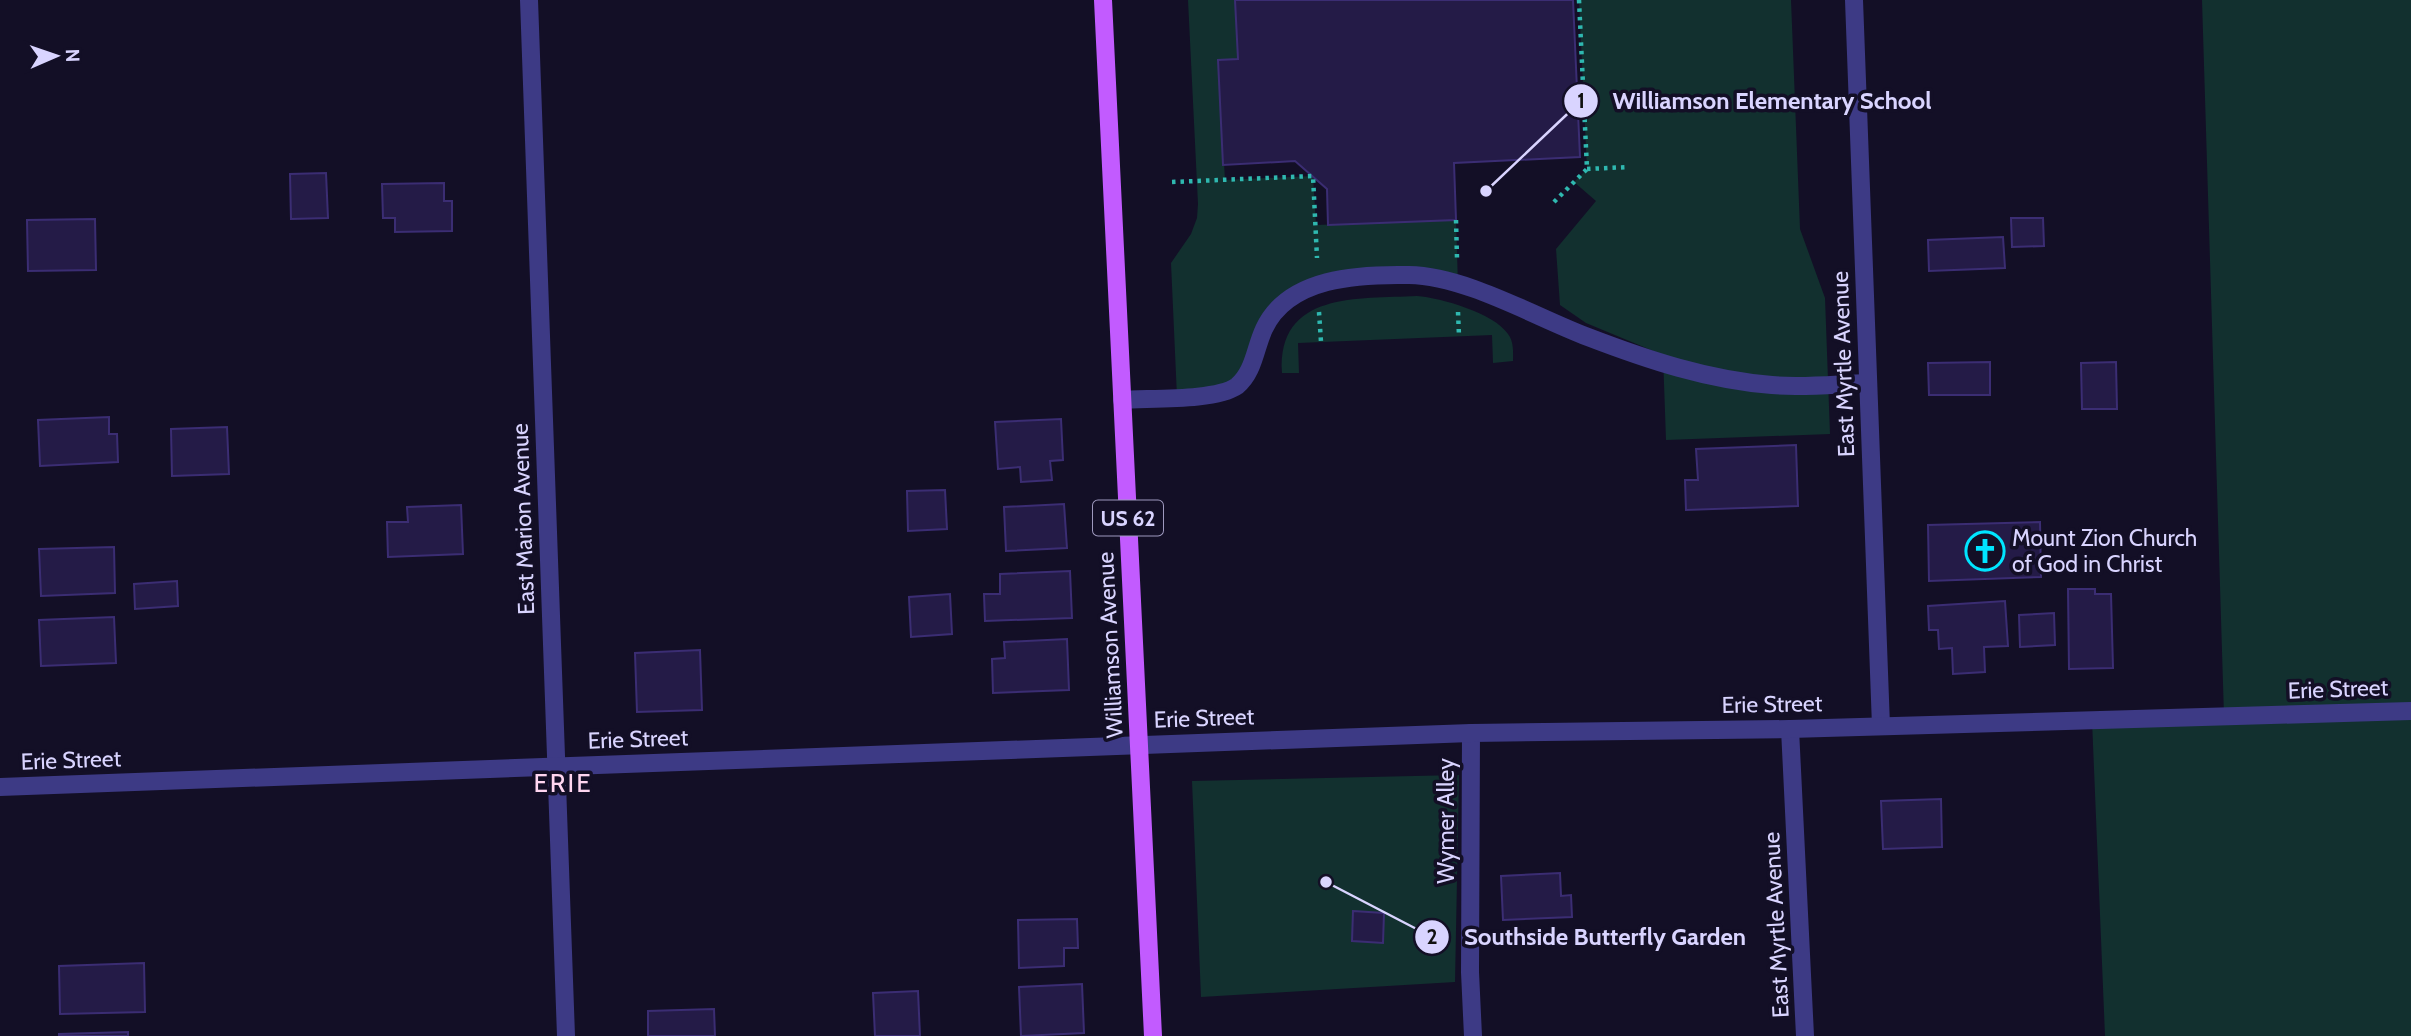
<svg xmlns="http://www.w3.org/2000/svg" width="2411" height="1036" font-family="Cabin,sans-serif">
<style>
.green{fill:#12302f}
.building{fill:#241b47;stroke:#3b2d73;stroke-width:2}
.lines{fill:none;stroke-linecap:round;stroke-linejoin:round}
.path{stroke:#2fb8b0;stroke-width:4.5;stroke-dasharray:3.5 5;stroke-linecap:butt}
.service{stroke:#3d3a85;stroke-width:18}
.minor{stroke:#3d3a85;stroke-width:18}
.primary{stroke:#c25bff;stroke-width:18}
.labels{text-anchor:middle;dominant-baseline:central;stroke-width:7;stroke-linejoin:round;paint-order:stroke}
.shield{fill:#130f26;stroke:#9e99be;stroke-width:2}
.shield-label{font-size:21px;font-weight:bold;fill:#d9d4ff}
.street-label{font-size:23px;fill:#d9d4ff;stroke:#130f26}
.poi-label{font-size:23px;fill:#d9d4ff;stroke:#130f26;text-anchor:start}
.quarter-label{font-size:26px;letter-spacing:2px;fill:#ffd6f0;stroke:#130f26}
.leader{fill:none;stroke:#d9d4ff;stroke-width:2.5}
.callout-dot{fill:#d9d4ff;stroke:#130f26;stroke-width:2.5}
.mark-label{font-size:21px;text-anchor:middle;font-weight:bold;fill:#111}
.callout-label{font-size:24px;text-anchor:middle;font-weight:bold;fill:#d9d4ff;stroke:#130f26;stroke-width:7;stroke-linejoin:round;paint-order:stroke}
</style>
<rect width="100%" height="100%" fill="#130f26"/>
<g class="green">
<path d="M1188 0H1235L1238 59 1218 60 1225 180 1313 176 1316 225 1456 220 1458 285 1368 276 1281 304 1237 385 1177 397 1171 263 1191 234 1197 218 1198 204Z"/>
<path d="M1579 0H1791L1800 229 1825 298 1830 434 1666 440 1663 355 1586 323 1560 305 1556 249 1596 201 1574 182 1587 169Z"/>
<path d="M2202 0H2411V1036H2105L2092 720 2224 716Z"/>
<path d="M1417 296C1441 298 1494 313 1508 334 1514 342 1513 352 1513 361L1493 363 1492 335 1298 343 1299 373H1282C1277 291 1359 299 1417 296Z"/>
<path d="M1459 775 1455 982 1201 997 1192 781Z"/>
</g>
<g class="building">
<path d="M1235 0H1573L1580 157 1454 163 1456 220 1328 225 1327 189 1295 161 1223 165 1218 60 1238 59Z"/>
<path d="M326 173 328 218 291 219 290 174Z"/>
<path d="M444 183V201H452V231L395 232V218H383L382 184Z"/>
<path d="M2011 218H2043L2044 246 2012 247Z"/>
<path d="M95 219 96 270 28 271 27 220Z"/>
<path d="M2003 237 2005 268 1929 271 1928 240Z"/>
<path d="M1990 362V395H1929L1928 363Z"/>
<path d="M2116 362 2117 409H2082L2081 363Z"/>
<path d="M109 417V434H117L118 462 40 466 38 420Z"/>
<path d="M1061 419 1063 460 1050 461 1052 480 1021 482 1020 467 998 469 995 422Z"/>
<path d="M227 427 229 474 172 476 171 429Z"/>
<path d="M1796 445 1798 506 1686 510 1685 480H1698L1696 449Z"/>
<path d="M945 490 947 529 908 531 907 491Z"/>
<path d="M1064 504 1067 548 1006 551 1004 507Z"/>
<path d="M461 505 463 554 388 557 387 522H408L407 507Z"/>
<path d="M2040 522 2041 577 1929 581 1928 525Z"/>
<path d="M114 547 115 593 41 596 39 549Z"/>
<path d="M1070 571 1072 618 985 621 984 594H1000V574Z"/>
<path d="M177 581 178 606 135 609 134 584Z"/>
<path d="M2068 589H2095V594H2111L2113 668 2069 669Z"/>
<path d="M950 594 952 634 911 637 909 597Z"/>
<path d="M2005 601 2008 646 1984 647 1985 672 1953 674 1952 648 1939 649 1938 630H1929L1928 606Z"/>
<path d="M2054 613 2055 645 2020 647 2019 615Z"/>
<path d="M114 617 116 663 41 666 39 620Z"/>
<path d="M1067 639 1069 690 993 693 992 659 1005 658 1004 642Z"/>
<path d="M700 650 702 710 637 712 635 653Z"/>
<path d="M1941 799 1942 847 1883 849 1881 801Z"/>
<path d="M1560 873 1561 896 1571 895 1572 917 1503 920 1501 876Z"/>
<path d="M1353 911 1384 913 1383 943 1352 941Z"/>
<path d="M1077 919 1078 948H1064V966L1019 968 1018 920Z"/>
<path d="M144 963 145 1012 60 1014 59 966Z"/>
<path d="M1082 984 1084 1033 1021 1036 1019 987Z"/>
<path d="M918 991 920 1036H875L873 993Z"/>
<path d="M714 1009 715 1036H648V1011Z"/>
<path d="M128 1032V1036H59V1034Z"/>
</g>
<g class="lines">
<g class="path">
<path d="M1587 169 1629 167"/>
<path d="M1172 182 1313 176 1317 258"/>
<path d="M1554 202 1587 169 1579 0"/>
<path d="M1456 220 1457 258"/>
<path d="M1319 312 1321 342"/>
<path d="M1458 312 1459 336"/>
</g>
<g class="service">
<path d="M1122 400C1150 398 1216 401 1237 386 1254 372 1255 348 1264 329 1288 277 1359 274 1409 275 1466 276 1535 317 1588 337 1648 360 1708 380 1772 385 1803 388 1836 384 1868 383"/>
<path d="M1471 733 1470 972 1473 1036"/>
</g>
<g class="minor">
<path d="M529 0 566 1036"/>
<path d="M1854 0 1881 726"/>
<path d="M1790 729 1805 1036"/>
<path d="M0 787 1471 733 1790 729 2411 711"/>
</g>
<path class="primary" d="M1103 0 1153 1036"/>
</g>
<defs>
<g id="church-ring" transform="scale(2.0125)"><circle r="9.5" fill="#130f26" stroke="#00e5ff" stroke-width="1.5"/><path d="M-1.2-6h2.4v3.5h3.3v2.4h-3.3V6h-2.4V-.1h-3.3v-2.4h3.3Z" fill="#00e5ff"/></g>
</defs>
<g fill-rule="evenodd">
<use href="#church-ring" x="1985" y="551"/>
</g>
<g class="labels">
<rect class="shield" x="1093" y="500.5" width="70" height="35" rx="5"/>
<g class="shield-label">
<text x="1128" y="518">US 62</text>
</g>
<g class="street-label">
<text transform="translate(1843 364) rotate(-92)">East Myrtle Avenue</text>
<text transform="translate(523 519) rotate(-92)">East Marion Avenue</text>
<text transform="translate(1110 645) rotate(-93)">Williamson Avenue</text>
<text transform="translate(2338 689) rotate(-2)">Erie Street</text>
<text transform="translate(1772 704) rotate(-1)">Erie Street</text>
<text transform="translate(1204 718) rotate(-2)">Erie Street</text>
<text transform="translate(638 739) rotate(-2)">Erie Street</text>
<text transform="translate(71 760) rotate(-2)">Erie Street</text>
<text transform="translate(1446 821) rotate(-90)">Wymer Alley</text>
<text transform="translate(1776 925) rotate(-93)">East Myrtle Avenue</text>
</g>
<g class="poi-label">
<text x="2012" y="538">Mount Zion Church<tspan x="2012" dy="26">of God in Christ</tspan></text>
</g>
<g class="quarter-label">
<text x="563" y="783">ERIE</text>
</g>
</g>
<path class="leader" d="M1486 191L1581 101M1326 882L1432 937"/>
<g class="callout-dot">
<circle cx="1486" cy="191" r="7"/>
<circle cx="1326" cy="882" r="7"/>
<circle cx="1581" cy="101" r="18"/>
<circle cx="1432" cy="937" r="18"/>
</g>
<g class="mark-label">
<text x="1581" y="108">1</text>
<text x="1432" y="944">2</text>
</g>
<g class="callout-label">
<text x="1772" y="109">Williamson Elementary School</text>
<text x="1605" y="945">Southside Butterfly Garden</text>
</g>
<g transform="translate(56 56) rotate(88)" stroke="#130f26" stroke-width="5" paint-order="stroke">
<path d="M0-5L12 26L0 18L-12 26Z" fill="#d9d4ff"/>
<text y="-10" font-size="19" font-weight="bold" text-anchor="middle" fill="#d9d4ff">N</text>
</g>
</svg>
